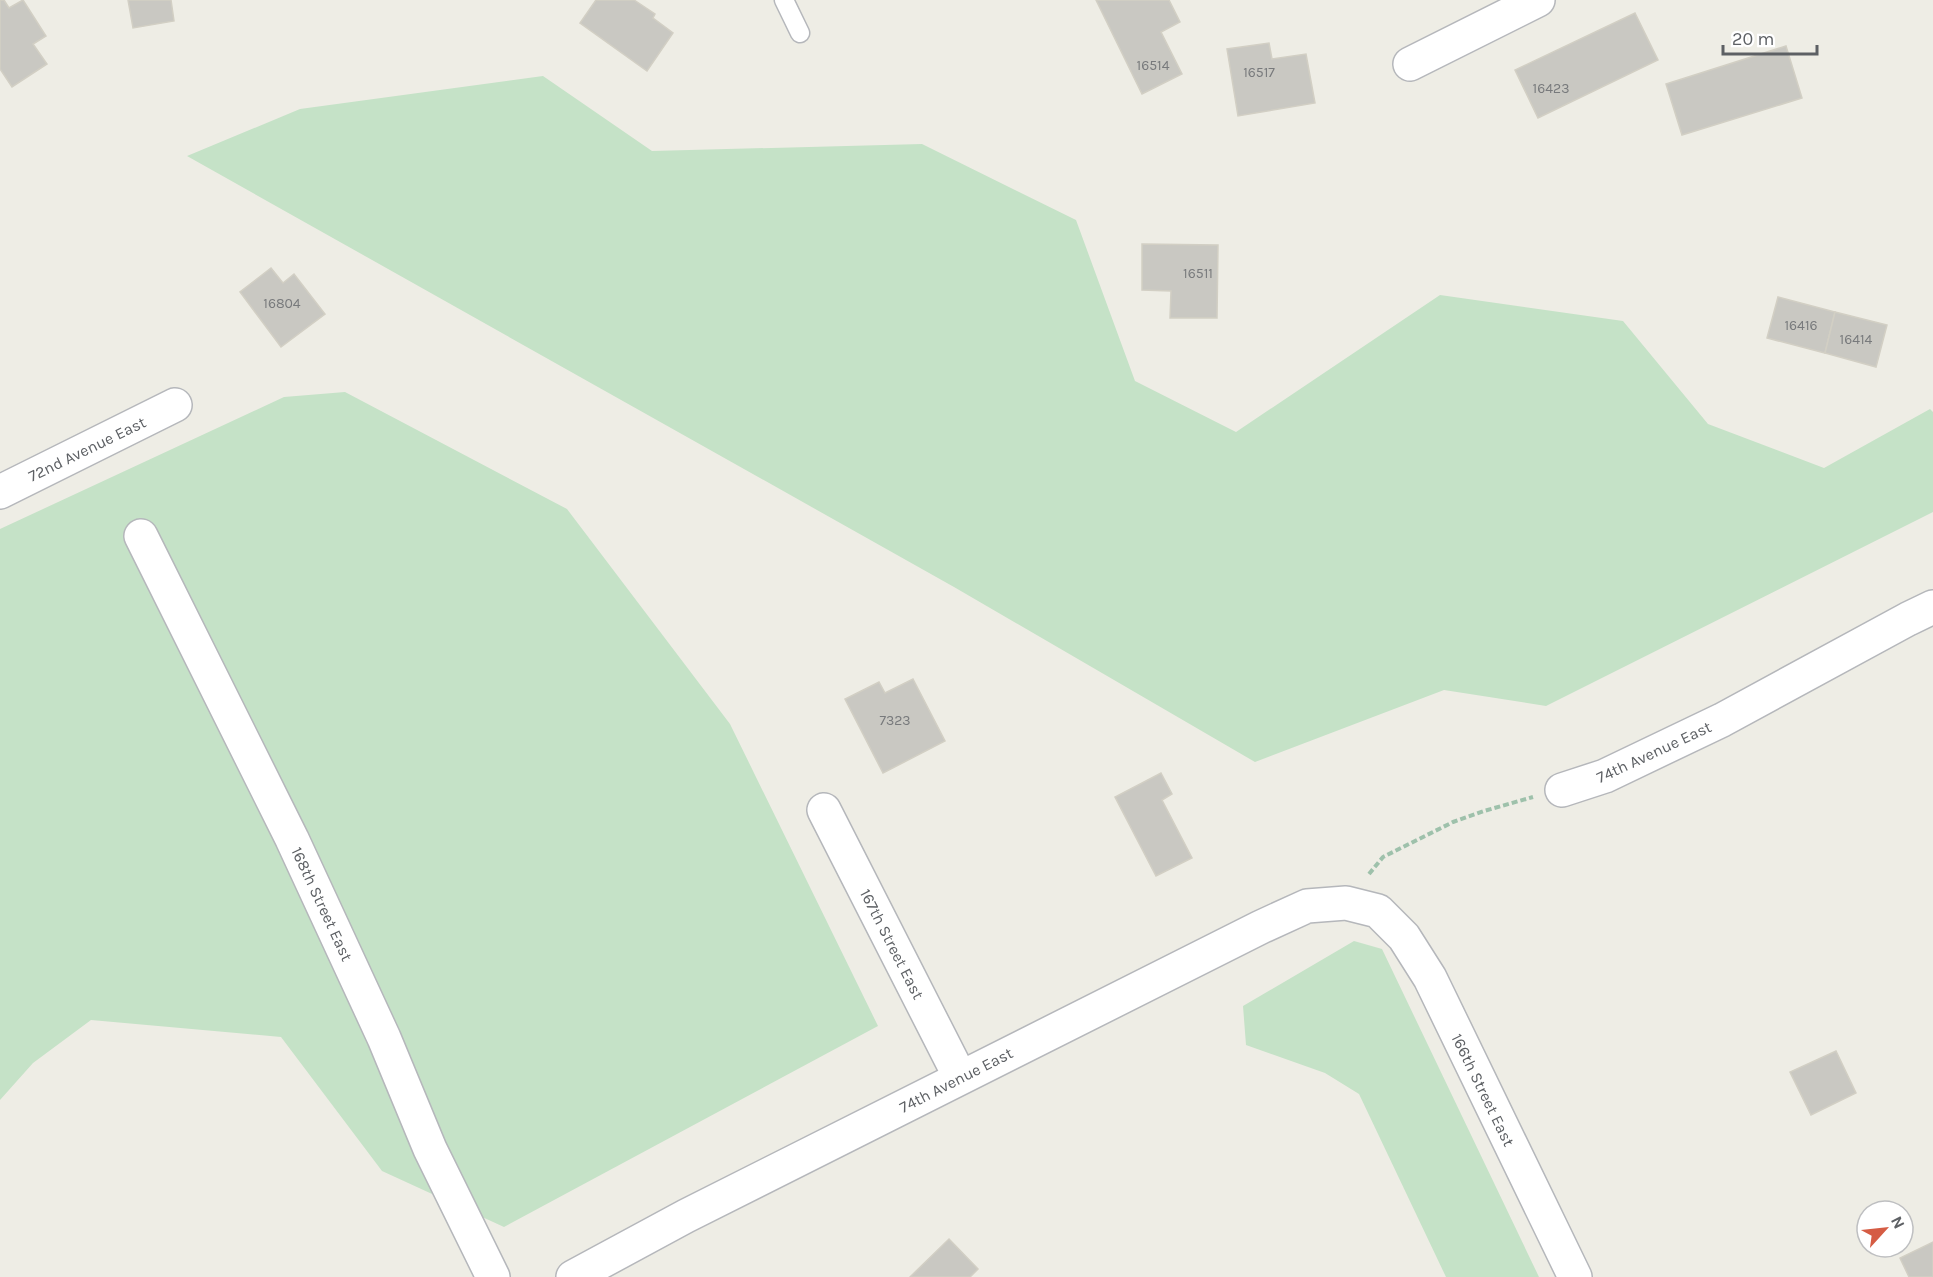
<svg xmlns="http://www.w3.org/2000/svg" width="1933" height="1277" font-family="Karla,sans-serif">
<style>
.green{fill:#c5e2c7}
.building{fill:#c9c8c2;stroke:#d2cfc4;stroke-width:1.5}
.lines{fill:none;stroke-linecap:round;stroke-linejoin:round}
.lane-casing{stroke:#b5b7bb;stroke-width:21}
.street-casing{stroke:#b5b7bb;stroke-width:36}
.path{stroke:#9ec1ab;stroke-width:4;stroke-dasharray:6 3;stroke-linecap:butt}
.lane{stroke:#fff;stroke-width:18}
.street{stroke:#fff;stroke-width:33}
.labels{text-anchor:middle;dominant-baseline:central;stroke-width:5;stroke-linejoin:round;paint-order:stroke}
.number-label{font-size:14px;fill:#787a7c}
.street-label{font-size:16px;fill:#5d6064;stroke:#fff}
</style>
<rect width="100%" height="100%" fill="#eeede5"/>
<g class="green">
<path d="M543 76 652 151 922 144 1076 220 1135 381 1236 432 1440 295 1623 321 1708 424 1824 468 1930 409 1933 412V512L1546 706 1444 690 1255 762 954 587 187 156 300 109Z"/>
<path d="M345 392 567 509 730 724 878 1026 504 1227 382 1171 281 1037 91 1020 33 1063 0 1100V529L284 397Z"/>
<path d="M1354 941 1382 949 1539 1277H1446L1359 1094 1325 1073 1246 1045 1243 1006Z"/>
</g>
<g class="building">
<path d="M0 0H4L9 8 23 0 46 36 33 44 47 64 12 87 0 69Z"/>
<path d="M128 0H171L174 21 133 28Z"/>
<path d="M596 0H634L655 14 653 18 673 33 647 71 580 23Z"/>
<path d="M1096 0H1169L1180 22 1161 32 1182 74 1142 94Z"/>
<path d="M1635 13 1658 60 1538 118 1515 70Z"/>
<path d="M1269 43 1272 59 1306 54 1315 103 1238 116 1227 49Z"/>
<path d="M1786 46 1802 98 1682 135 1666 84Z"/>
<path d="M1142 244 1218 245 1217 318H1170L1171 291 1142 290Z"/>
<path d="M271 268 283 283 294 274 325 314 281 347 240 292Z"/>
<path d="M1778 297 1835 312 1825 353 1767 338Z"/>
<path d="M1835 312 1887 325 1876 367 1825 353Z"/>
<path d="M913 679 945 741 883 773 845 699 879 682 885 693Z"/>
<path d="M1161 773 1172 794 1162 800 1192 858 1156 876 1115 797Z"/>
<path d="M1836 1051 1856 1093 1811 1115 1790 1072Z"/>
<path d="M949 1239 978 1269 970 1277H910Z"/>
<path d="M1933 1242V1277H1909L1900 1258Z"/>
</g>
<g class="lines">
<g class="lane-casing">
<path id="lane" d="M784 0 800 33"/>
</g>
<g class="street-casing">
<g id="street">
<path d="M1410 64 1538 0"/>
<path d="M0 492 175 405"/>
<path d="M141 536 292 839 384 1038 430 1149 493 1277"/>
<path d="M1562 790 1605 776 1722 720 1908 619 1933 607"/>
<path d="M824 810 960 1077"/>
<path d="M573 1277 686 1216 1261 927 1307 906 1346 903 1378 911 1404 937 1430 978 1575 1277"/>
</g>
</g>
<path class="path" d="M1369 874 1383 857 1453 822 1484 811 1533 797"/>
<use href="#lane" class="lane"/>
<use href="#street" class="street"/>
</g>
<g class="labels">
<g class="number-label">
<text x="1153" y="65">16514</text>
<text x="1259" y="72">16517</text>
<text x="1551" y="88">16423</text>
<text x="1198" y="273">16511</text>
<text x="282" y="303">16804</text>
<text x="1801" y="325">16416</text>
<text x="1856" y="339">16414</text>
<text x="895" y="720">7323</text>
</g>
<g class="street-label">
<text transform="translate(87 449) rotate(-26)">72nd Avenue East</text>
<text transform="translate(1654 752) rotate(-25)">74th Avenue East</text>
<text transform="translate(322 904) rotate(65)">168th Street East</text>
<text transform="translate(892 944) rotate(63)">167th Street East</text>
<text transform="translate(956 1080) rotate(-27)">74th Avenue East</text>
<text transform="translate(1483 1090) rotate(64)">166th Street East</text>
</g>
</g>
<g transform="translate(1885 1229) rotate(63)"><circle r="28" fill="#ffffff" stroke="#bebfc1" stroke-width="1.5"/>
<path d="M0-4.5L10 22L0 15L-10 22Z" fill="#d55c44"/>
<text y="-9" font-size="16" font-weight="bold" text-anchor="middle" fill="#5d6064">N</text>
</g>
<path d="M1723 45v9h94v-9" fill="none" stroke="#5d6064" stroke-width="3"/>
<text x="1732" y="45" font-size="18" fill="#5d6064" stroke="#ffffff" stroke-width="4.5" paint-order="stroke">20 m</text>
</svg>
